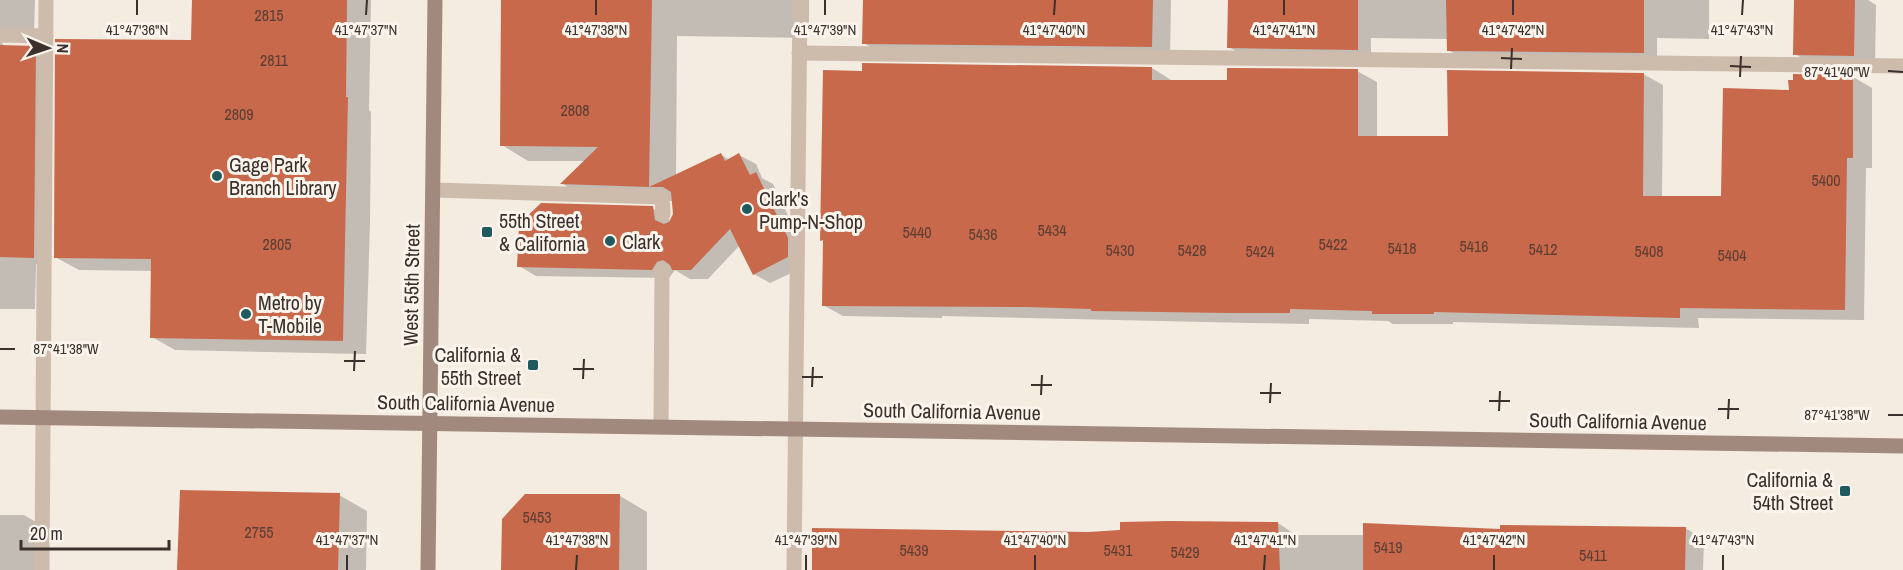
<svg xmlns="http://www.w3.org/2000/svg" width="1903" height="570" font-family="'Archivo Narrow',sans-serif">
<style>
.shadow{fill:#0003}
.building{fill:#c8694b}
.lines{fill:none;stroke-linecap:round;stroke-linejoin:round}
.lane{stroke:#cdbbac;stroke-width:15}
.secondary{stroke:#a18a7d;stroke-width:15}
.ticks{fill:none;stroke:#3b302b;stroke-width:2}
.poi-dot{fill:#1f5a5e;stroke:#fbf5ee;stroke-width:2}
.labels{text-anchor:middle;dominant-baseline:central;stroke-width:6;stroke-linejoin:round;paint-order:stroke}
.number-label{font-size:16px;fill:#5e3e33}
.poi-label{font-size:20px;fill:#3b302b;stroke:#fbf5ee;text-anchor:start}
.street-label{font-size:20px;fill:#3b302b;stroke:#fbf5ee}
.ticks-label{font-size:15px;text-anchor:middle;fill:#3b302b;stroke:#fbf5ee;stroke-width:6;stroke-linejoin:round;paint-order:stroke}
</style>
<rect width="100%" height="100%" fill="#f4ebe1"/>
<g class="shadow">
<path d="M0 0H35L34 32 4 36 2 43 4 46 36 47 48 54 46 264H36L35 309H0Z"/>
<path d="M194 0H371L369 110 371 112 370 222 366 354 175 350 152 337V271L79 270 55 257 193 42Z"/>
<path d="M503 0H809V38L677 36 676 176 721 155 730 160 739 155 756 164 762 178 773 184 804 249V267L770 283 754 274 740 245 708 279H690L675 270 669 278 536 276 519 266 652 208 669 218 670 223 674 214 673 201 588 199 563 184 586 161H528L502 145Z"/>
<path d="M865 0H1171L1170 57 882 54 864 43Z"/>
<path d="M1230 0H1709V39L1657 38V60L1462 58 1448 50V39L1371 38V57L1242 55 1229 47Z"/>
<path d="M1796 0H1868L1876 5 1875 67H1817L1795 54Z"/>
<path d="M1152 68 1171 80V81L1228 82 1357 71 1377 82V137L1449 138 1643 74 1663 85 1662 198H1723L1791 91 1853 77 1872 88V168H1866L1864 320 1698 318 1699 328 1453 322V324H1393L1388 321 1309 319V324L1250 323 942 316V318L843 316 823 305 824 242 822 240Z"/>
<path d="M339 495 367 511 366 570H179Z"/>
<path d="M620 496 647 512V570H502Z"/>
<path d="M0 515H24L46 528 45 570H0Z"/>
<path d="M1278 523 1296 535H1364L1502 531 1685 528 1704 539 1703 570H813L1089 533Z"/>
</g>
<g class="building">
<path d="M192 0H347L346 97H348L343 341 150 338 151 259 54 258 55 39 191 40Z"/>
<path d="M501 0H652L649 187 560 184 598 147 500 146Z"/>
<path d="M863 0H1153L1152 47 862 44Z"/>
<path d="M1228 0H1358V50L1227 48Z"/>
<path d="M1446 0H1644V53L1447 51Z"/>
<path d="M1794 0H1855L1854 56 1793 55Z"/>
<path d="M0 45 36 46 34 258 0 257Z"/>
<path d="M862 63 1152 67V80H1227V68L1358 69V136H1448L1447 70 1644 73 1643 196H1721L1723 88 1789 90 1788 80H1793V74L1853 75V158H1847L1845 310 1680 308V318L1434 312V314H1372V311L1290 309V313H1229L1091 311V309L1026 307 822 306 823 240 820 241 823 70 862 71Z"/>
<path d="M721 153 725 161 739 153 750 175 756 172 788 238V257L753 275 730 229 691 270H672L670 265 663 260 657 262 652 270 517 267 519 224 541 203 653 206 655 220 664 224 669 222 673 214 671 192 663 187H649Z"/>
<path d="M180 490 340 493 338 570H177Z"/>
<path d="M525 494H620L619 570H501L502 519Z"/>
<path d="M1169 521 1278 522 1280 570H812V528L1089 532 1120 530V522Z"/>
<path d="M1363 523 1500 529V525L1686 527 1685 570H1363Z"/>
</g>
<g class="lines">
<g class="lane">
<path d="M0 35 46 36"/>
<path d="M799 53 1903 66"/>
<path d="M433 190 662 197 663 214"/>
<path d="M661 427 662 270"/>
<path d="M42 570 46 0"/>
<path d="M794 570 800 0"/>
</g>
<g class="secondary">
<path d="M0 417 1903 446"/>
<path d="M428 570 435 0"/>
</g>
</g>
<path class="ticks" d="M137 15V0M366 15 367 0M596 15V0M825 15V0M1054 15 1055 0M1284 15V0M1513 15V0M1742 15 1743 0M1501 58 1522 59M1730 66 1751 67M1511 69 1512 48M1888 71 1903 72M1740 77 1741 56M0 349H15M344 361H365M573 369H594M354 371 355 351M802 377H823M583 379 584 359M1031 385H1052M812 387 813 367M1260 393H1281M1041 395 1042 375M1489 401H1510M1270 403 1271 383M1718 409H1739M1499 411 1500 391M1888 415H1903M1728 419 1729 399M347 570V555M576 570 577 555M806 570V555M1035 570V555M1264 570 1265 555M1494 570V555M1723 570V555"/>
<g class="poi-dot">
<circle cx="217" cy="176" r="6"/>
<circle cx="747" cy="209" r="6"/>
<rect x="481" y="226" width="12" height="12" rx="3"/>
<circle cx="610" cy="241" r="6"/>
<circle cx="246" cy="314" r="6"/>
<rect x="527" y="359" width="12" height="12" rx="3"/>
<rect x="1839" y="485" width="12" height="12" rx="3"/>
</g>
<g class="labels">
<g class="number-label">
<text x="269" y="15">2815</text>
<text x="274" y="60">2811</text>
<text x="575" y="110">2808</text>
<text x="239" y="114">2809</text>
<text x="1826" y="180">5400</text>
<text x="1052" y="230">5434</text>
<text x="917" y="232">5440</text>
<text x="983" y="234">5436</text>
<text x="277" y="244">2805</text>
<text x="1333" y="244">5422</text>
<text x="1474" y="246">5416</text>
<text x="1402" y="248">5418</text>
<text x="1543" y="249">5412</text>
<text x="1120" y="250">5430</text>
<text x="1192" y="250">5428</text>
<text x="1260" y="251">5424</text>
<text x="1649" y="251">5408</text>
<text x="1732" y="255">5404</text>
<text x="537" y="517">5453</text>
<text x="259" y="532">2755</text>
<text x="1388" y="547">5419</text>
<text x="914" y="550">5439</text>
<text x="1118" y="550">5431</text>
<text x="1185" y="552">5429</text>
<text x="1593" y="555">5411</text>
</g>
<g class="poi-label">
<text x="229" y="164">Gage Park<tspan x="229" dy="23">Branch Library</tspan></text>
<text x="759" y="198">Clark's<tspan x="759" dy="23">Pump-N-Shop</tspan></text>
<text x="499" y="220">55th Street<tspan x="499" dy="23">&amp; California</tspan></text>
<text x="622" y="241">Clark</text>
<text x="258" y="302">Metro by<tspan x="258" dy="23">T-Mobile</tspan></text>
<text x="521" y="354" text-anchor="end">California &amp;<tspan x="521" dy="23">55th Street</tspan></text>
<text x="1833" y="479" text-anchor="end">California &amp;<tspan x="1833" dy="23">54th Street</tspan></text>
</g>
<g class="street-label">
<text transform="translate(411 285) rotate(-89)">West 55th Street</text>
<text transform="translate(466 403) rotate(1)">South California Avenue</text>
<text transform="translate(952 411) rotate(1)">South California Avenue</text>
<text transform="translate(1618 421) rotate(1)">South California Avenue</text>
</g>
</g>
<g class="ticks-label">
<text x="137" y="35">41°47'36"N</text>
<text x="366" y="35">41°47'37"N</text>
<text x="596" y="35">41°47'38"N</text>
<text x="825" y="35">41°47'39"N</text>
<text x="1054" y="35">41°47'40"N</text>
<text x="1284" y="35">41°47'41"N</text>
<text x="1513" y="35">41°47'42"N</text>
<text x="1742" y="35">41°47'43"N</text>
<text x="1837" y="77">87°41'40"W</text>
<text x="66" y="354">87°41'38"W</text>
<text x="1837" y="420">87°41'38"W</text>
<text x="347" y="545">41°47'37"N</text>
<text x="577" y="545">41°47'38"N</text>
<text x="806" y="545">41°47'39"N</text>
<text x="1035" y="545">41°47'40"N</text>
<text x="1265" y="545">41°47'41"N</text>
<text x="1494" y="545">41°47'42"N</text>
<text x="1723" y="545">41°47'43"N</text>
</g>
<g transform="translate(48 48) rotate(92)" stroke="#fbf5ee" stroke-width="4.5" paint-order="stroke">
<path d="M0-4.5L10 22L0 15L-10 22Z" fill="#3b302b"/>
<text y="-9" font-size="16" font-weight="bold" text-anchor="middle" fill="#3b302b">N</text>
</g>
<path d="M21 540v9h148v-9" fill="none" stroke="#3b302b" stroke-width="3"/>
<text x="30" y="540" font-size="18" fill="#3b302b" stroke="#fbf5ee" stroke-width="4.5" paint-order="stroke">20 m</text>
</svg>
